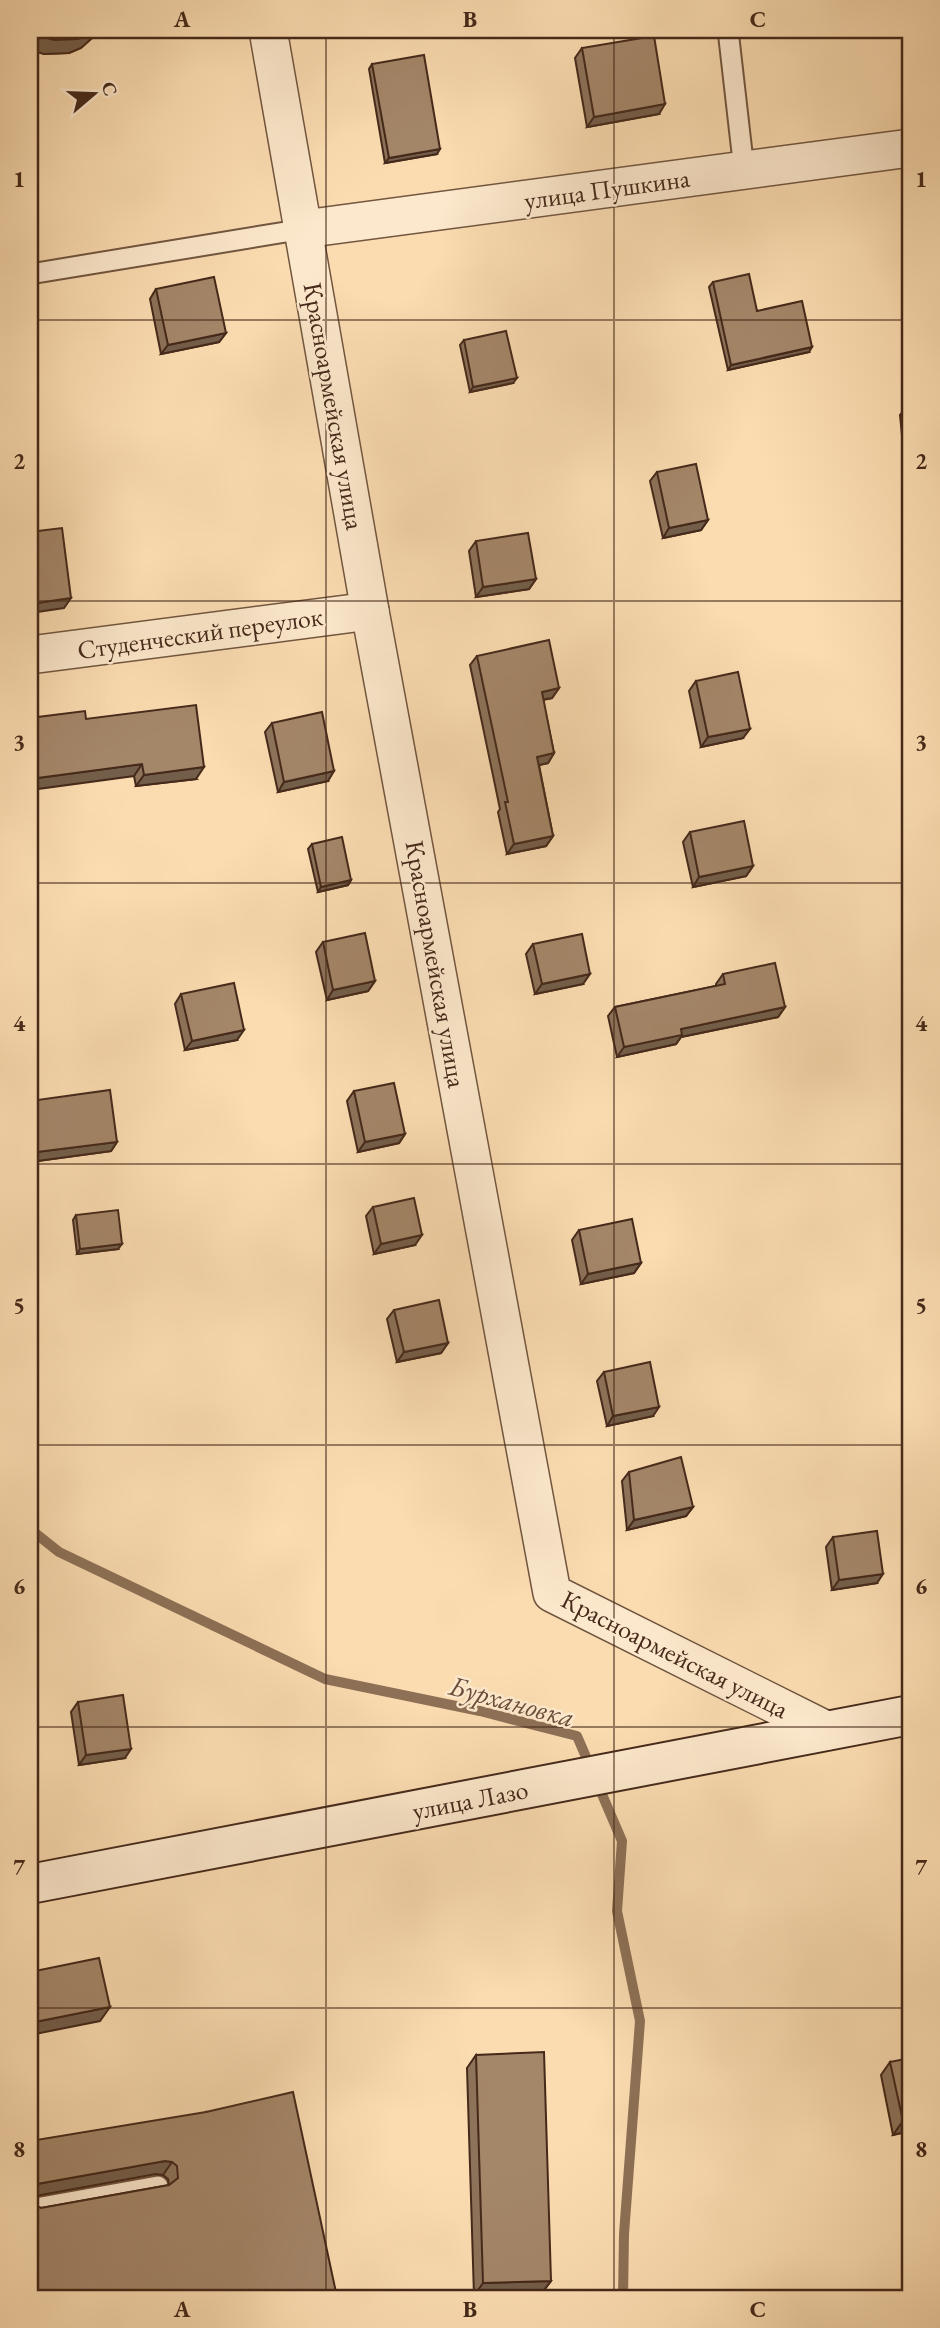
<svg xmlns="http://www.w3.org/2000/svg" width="940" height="2328" font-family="'EB Garamond',serif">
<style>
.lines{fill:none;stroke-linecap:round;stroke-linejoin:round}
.stream{stroke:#8d7056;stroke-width:10}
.service-casing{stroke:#725640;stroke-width:23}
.minor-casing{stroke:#725640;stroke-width:40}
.secondary-casing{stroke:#45291a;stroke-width:42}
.service{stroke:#fce8cc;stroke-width:19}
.minor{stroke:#fce8cc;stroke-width:37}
.secondary{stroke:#fce8cc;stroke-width:38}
.wall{fill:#8d735a;stroke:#45291a;stroke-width:2}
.shaded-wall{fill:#735e4a;stroke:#45291a;stroke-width:2}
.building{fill:#a48669;stroke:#45291a;stroke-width:2}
.grid{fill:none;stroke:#45291a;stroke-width:2;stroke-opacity:0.55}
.labels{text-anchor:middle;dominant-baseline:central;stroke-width:5;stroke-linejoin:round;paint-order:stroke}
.street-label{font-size:26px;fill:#45291a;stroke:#fce8cc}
.water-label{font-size:28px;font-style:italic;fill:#694c38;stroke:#fce8cc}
.neatline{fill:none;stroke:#45291a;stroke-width:2.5}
.grid-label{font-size:23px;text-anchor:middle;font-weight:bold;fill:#45291a}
</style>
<rect width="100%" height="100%" fill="#fbdcb1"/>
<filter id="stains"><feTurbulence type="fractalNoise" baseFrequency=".00286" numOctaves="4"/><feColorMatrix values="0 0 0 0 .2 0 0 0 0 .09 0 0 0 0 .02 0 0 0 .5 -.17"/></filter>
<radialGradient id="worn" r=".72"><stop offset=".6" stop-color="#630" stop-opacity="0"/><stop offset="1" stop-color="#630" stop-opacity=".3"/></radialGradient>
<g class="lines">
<path class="stream" d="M30 1529 59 1552 325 1679 480 1711 577 1736 622 1841 617 1911 640 2021 624 2234 623 2298"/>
<g class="service-casing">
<g id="service">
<path d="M728 30 744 170"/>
<path d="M30 274 304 229"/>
<path d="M30 2209 158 2186"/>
</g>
</g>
<g class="minor-casing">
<g id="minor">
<path d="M268 30 370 611 552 1593 828 1731"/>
<path d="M304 229 910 148"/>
<path d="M30 655 370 611"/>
</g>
</g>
<g class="secondary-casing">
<path id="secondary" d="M30 1884 910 1715"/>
</g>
<use href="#service" class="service"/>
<use href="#minor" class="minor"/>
<use href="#secondary" class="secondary"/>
</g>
<g class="wall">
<path d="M30 30H101L81 48 69 53 44 54 30 49Z"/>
<path d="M582 48 659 114 587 127 575 58Z"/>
<path d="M372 64 437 154 385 163 369 69Z"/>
<path d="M713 282 757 311 809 352 728 370 709 287Z"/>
<path d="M156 289 226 333 219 342 161 354 150 299Z"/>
<path d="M464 340 513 383 470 392 460 345Z"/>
<path d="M910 405V464L905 465 900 415 907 406Z"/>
<path d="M657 472 708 520 701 530 663 538 650 481Z"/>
<path d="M476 541 536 579 529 589 476 597 469 551Z"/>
<path d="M477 656 559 688 552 698 543 700 554 753 548 763 539 765 553 836 546 846 507 854 498 812 500 809 470 665Z"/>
<path d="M696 681 743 738 701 747 689 691Z"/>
<path d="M86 719 196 779 136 786 134 776Z"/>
<path d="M272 723 328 781 278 792 265 732Z"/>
<path d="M690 832 753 866 746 876 693 887 683 842Z"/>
<path d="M312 844 351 880 348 885 318 892 308 849Z"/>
<path d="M323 942 375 981 368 991 327 1000 316 952Z"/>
<path d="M533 944 583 984 535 994 526 954Z"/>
<path d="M723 974 785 1007 778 1017 681 1037 676 1044 617 1057 608 1016 615 1007 716 986V984Z"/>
<path d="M181 994 237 1040 185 1050 175 1004Z"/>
<path d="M354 1091 405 1134 399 1143 358 1152 347 1101Z"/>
<path d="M30 1101 117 1142 111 1151 30 1162Z"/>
<path d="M373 1207 415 1245 374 1254 366 1216Z"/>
<path d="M76 1215 118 1249 77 1254 73 1220Z"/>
<path d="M579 1230 641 1263 634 1273 581 1284 572 1240Z"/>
<path d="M394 1310 448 1343 441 1353 397 1362 387 1319Z"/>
<path d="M604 1372 653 1416 607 1426 597 1381Z"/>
<path d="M629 1472 693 1507 686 1516 627 1530 622 1481Z"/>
<path d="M833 1537 877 1583 832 1590 826 1547Z"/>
<path d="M78 1702 125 1758 79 1765 71 1712Z"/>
<path d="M476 2055 551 2281 541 2294 474 2296 467 2068Z"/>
<path d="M890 2062 910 2131 893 2135 881 2075Z"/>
<path d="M206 2112 337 2297 336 2298H30V2204L41 2208 169 2185 168 2179 163 2175 156 2174Z"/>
</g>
<g class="shaded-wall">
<path d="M95 30H101L81 48 69 53 44 54 31 50 41 36Z"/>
<path d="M665 104 659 114 587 127 594 117Z"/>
<path d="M440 149 437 154 385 163 389 158Z"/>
<path d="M226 333 219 342 161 354 168 345Z"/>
<path d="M812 347 809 352 728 370 731 365Z"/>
<path d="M517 378 513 383 470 392 473 387Z"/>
<path d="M708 520 701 530 663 538 669 528Z"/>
<path d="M536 579 529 589 476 597 483 587Z"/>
<path d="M71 598 64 608 30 613V604Z"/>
<path d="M559 688 552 698 535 701 542 692Z"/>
<path d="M750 729 743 738 701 747 708 737Z"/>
<path d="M554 753 548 763 530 767 537 757Z"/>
<path d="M142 764 134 776 30 790V779Z"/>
<path d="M204 767 196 779 136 786 144 775Z"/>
<path d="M334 771 328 781 278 792 284 782Z"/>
<path d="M553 836 546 846 507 854 514 844Z"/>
<path d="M753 866 746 876 693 887 699 877Z"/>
<path d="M351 880 348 885 318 892 321 887Z"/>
<path d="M590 974 583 984 535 994 542 984Z"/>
<path d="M375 981 368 991 327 1000 333 990Z"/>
<path d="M785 1007 778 1017 681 1037 676 1044 617 1057 624 1047 681 1029Z"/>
<path d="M244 1030 237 1040 185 1050 192 1041Z"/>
<path d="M405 1134 399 1143 358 1152 365 1142Z"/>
<path d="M117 1142 111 1151 30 1162 37 1152Z"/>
<path d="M422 1235 415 1245 374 1254 381 1244Z"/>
<path d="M122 1244 118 1249 77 1254 80 1249Z"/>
<path d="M641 1263 634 1273 581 1284 588 1274Z"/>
<path d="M448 1343 441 1353 397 1362 404 1352Z"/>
<path d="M659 1407 653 1416 607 1426 613 1416Z"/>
<path d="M693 1507 686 1516 627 1530 634 1520Z"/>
<path d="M883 1574 877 1583 832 1590 839 1580Z"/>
<path d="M131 1749 125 1758 79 1765 86 1755Z"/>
<path d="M110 2007 100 2021 30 2035V2023Z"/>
<path d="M910 2120V2131L893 2135 903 2121Z"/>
<path d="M165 2161 172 2162 163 2175 156 2174 30 2197V2189L37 2184Z"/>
<path d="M551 2281 541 2294 474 2296 483 2283Z"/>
</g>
<g class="building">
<path d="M31 30H95L91 34 78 39 54 40 41 36Z"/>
<path d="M654 36 665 104 594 117 582 48Z"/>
<path d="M424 55 440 149 389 158 372 64Z"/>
<path d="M749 274 757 311 802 301 812 347 731 365 713 282Z"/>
<path d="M214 277 226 333 168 345 156 289Z"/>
<path d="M506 331 517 378 473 387 464 340Z"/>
<path d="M910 405V438L907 406Z"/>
<path d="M696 464 708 520 669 528 657 472Z"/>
<path d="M62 528 71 598 30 604V532Z"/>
<path d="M528 533 536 579 483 587 476 541Z"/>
<path d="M549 640 559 688 542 692 554 753 537 757 553 836 514 844 505 802H508L477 656Z"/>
<path d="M738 672 750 729 708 737 696 681Z"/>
<path d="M196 705 204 767 144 775 142 764 30 779V718L85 711 86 719Z"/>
<path d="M322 712 334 771 284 782 272 723Z"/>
<path d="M744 821 753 866 699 877 690 832Z"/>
<path d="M342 837 351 880 321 887 312 844Z"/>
<path d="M365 933 375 981 333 990 323 942Z"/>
<path d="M582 934 590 974 542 984 533 944Z"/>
<path d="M775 963 785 1007 681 1029 682 1035 624 1047 615 1007 725 984 723 974Z"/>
<path d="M234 983 244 1030 192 1041 181 994Z"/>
<path d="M394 1083 405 1134 365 1142 354 1091Z"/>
<path d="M110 1090 117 1142 37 1152 30 1101Z"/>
<path d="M414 1198 422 1235 381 1244 373 1207Z"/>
<path d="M118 1210 122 1244 80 1249 76 1215Z"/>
<path d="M632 1219 641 1263 588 1274 579 1230Z"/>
<path d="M439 1300 448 1343 404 1352 394 1310Z"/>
<path d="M650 1362 659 1407 613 1416 604 1372Z"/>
<path d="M681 1457 693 1507 634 1520 629 1472Z"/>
<path d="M877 1531 883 1574 839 1580 833 1537Z"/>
<path d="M123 1695 131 1749 86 1755 78 1702Z"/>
<path d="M99 1958 110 2007 30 2023V1972Z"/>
<path d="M544 2052 551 2281 483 2283 476 2055Z"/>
<path d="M910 2058V2120L903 2121 890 2062Z"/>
<path d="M293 2092 337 2297 331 2298H30V2203L41 2208 169 2185 178 2178 177 2166 172 2162 165 2161 37 2184 31 2187 30 2190V2141L206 2112Z"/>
</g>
<path class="grid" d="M326 30V2298M614 30V2298M30 320H910M30 601H910M30 883H910M30 1164H910M30 1445H910M30 1727H910M30 2008H910"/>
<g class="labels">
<g class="street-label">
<text transform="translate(607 189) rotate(-8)">улица Пушкина</text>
<text transform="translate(334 406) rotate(80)">Красноармейская улица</text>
<text transform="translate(200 633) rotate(-8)">Студенческий переулок</text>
<text transform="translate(436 964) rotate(80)">Красноармейская улица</text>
<text transform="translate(675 1654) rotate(27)">Красноармейская улица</text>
<text transform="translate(470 1800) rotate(-11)">улица Лазо</text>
</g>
<g class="water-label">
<text transform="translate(512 1701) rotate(15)">Бурхановка</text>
</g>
</g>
<rect width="940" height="2328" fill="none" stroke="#fbdcb1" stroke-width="77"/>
<g transform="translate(94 94) rotate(71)" stroke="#fce8cc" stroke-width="5" paint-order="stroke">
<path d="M0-5L12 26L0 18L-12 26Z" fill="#45291a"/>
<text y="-10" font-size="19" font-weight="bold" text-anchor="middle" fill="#45291a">С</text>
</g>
<rect x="38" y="38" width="864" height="2252" class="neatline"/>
<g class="grid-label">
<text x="182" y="27">A</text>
<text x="470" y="27">B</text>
<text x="758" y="27">C</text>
<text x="19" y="187">1</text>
<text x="921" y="187">1</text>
<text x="19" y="469">2</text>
<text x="921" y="469">2</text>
<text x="19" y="750">3</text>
<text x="921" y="750">3</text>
<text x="19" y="1031">4</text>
<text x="921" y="1031">4</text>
<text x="19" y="1313">5</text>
<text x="921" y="1313">5</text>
<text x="19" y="1594">6</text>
<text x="921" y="1594">6</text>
<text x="19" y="1875">7</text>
<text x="921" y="1875">7</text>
<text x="19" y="2157">8</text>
<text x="921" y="2157">8</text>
<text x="182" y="2317">A</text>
<text x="470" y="2317">B</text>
<text x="758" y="2317">C</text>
</g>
<rect width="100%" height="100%" filter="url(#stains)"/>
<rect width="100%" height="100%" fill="url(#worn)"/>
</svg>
